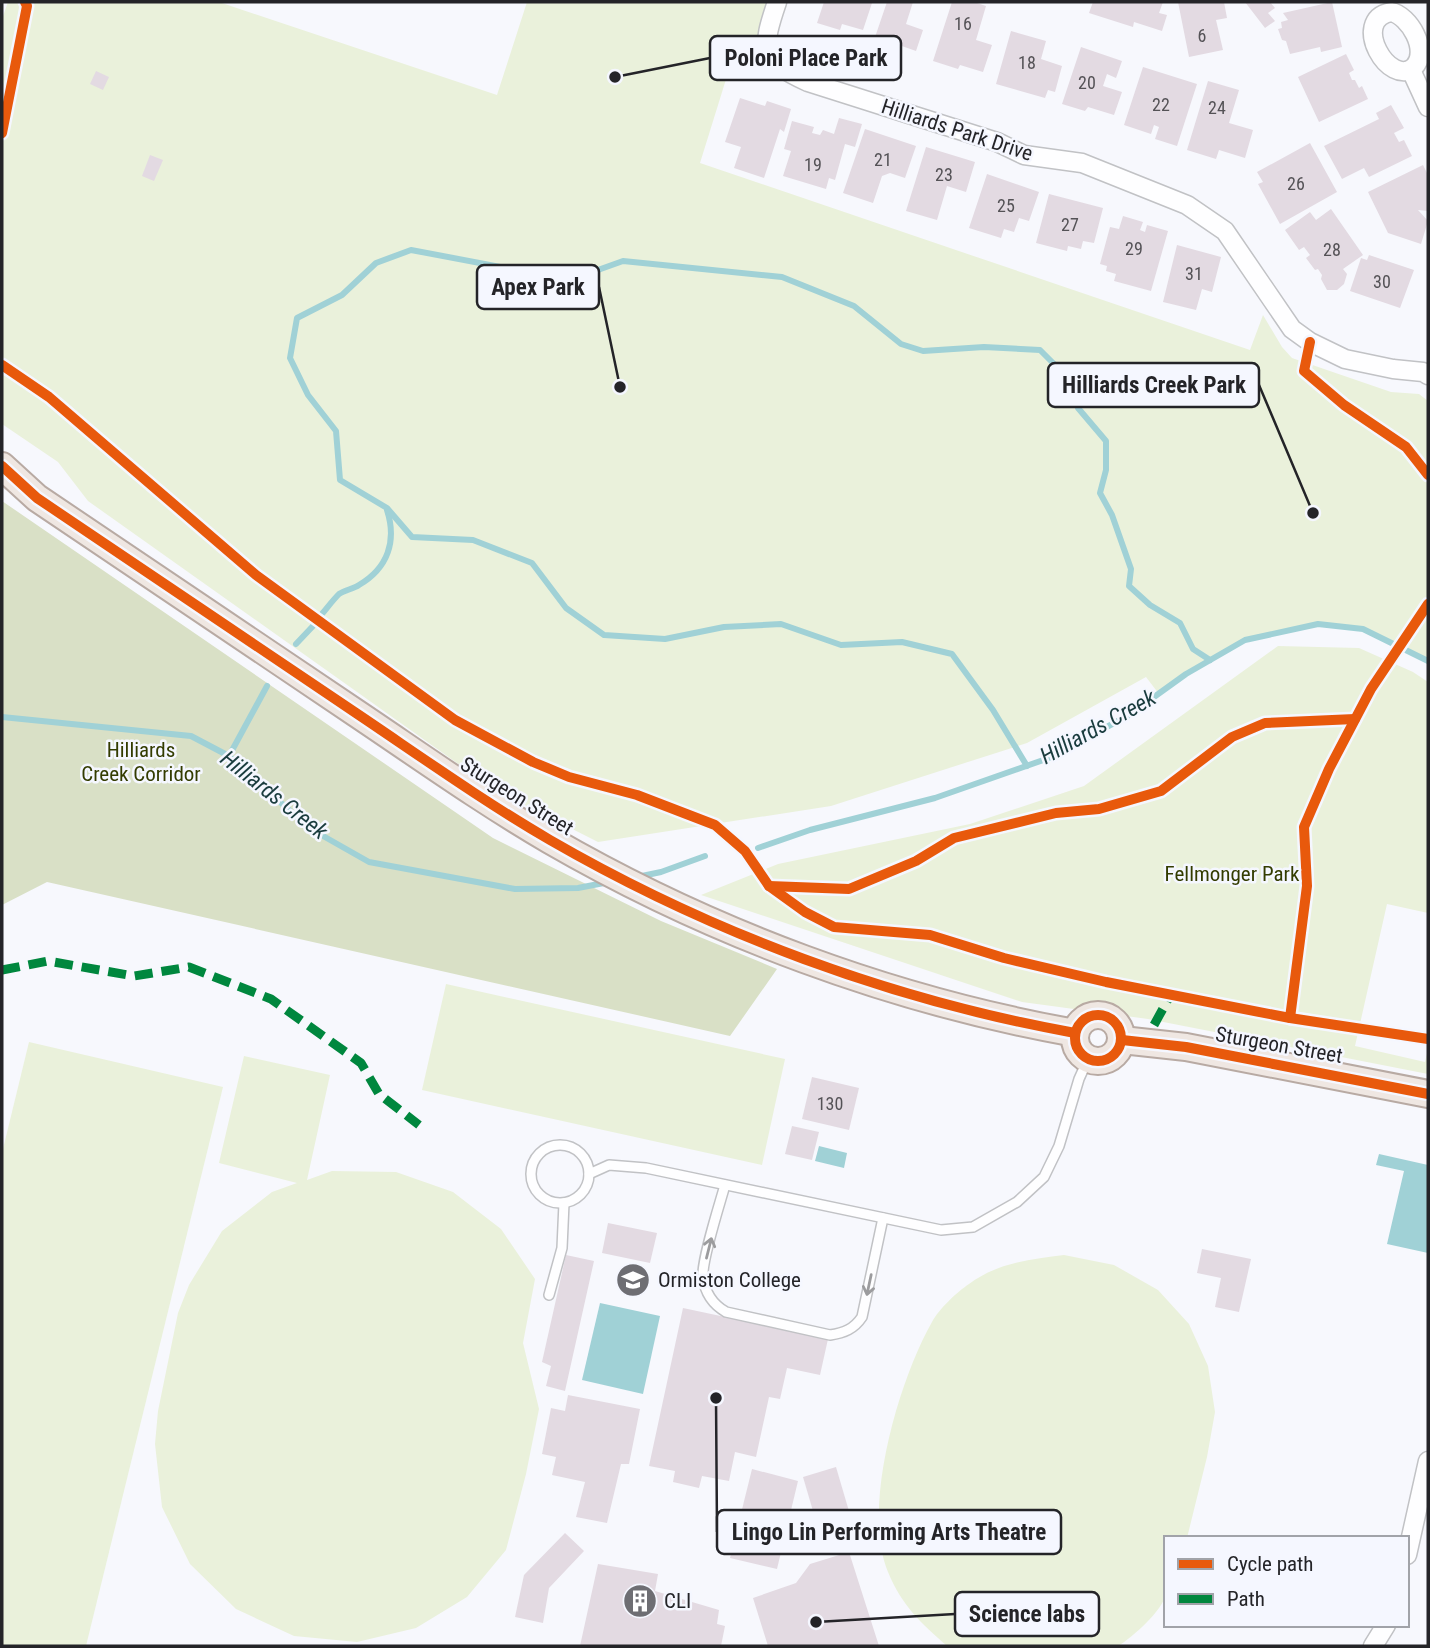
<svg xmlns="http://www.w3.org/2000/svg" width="1430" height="1648" font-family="'Roboto Condensed',sans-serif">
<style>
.green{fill:#eaf1db}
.forest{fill:#d9e0c6}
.water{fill:#a0d1d6}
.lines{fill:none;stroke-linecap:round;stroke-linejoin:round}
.stream{stroke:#a0d1d6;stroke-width:6}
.building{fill:#e3dae2}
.lane-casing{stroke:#c1c2c5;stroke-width:12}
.street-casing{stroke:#c1c2c5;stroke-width:21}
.primary-casing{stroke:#b8aaa3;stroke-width:30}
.lane{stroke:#fefeff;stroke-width:9}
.street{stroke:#fefeff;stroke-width:18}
.primary{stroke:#efe7e2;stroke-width:26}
.quiet{stroke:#00873e;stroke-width:9;stroke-dasharray:18 9;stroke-linecap:butt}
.cycleway-casing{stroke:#f5f7ff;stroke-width:15}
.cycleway{stroke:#e8590c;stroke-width:10}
.oneway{stroke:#9c9c9e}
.labels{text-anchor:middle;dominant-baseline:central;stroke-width:5;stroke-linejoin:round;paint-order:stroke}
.number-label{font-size:18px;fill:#545256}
.street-label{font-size:21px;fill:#242428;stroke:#f5f7ff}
.park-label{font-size:21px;fill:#333c00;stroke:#f5f7ff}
.poi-label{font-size:21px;fill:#242428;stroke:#f5f7ff;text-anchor:start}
.water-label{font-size:23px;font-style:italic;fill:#1a3c3e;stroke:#f5f7ff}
.leader{fill:none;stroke:#242428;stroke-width:2.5}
.callout-dot{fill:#242428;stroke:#f5f7ff;stroke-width:2.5}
.callout{fill:#f5f7ff;stroke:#242428;stroke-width:2.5}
.callout-label{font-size:23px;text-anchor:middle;font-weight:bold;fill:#242428}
</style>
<rect width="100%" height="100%" fill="#f7f8fd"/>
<g class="green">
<path d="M8 2H219L497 95 527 2H768L754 47 732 60 700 163 1250 350 1263 315 1282 347 1292 358 1391 392 1419 394 1428 401V661L1363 629 1318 624 1245 640 1186 674 1159 694 1146 677 1027 743 831 806 598 842 495 790 88 501 58 462 2 424V19Z"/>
<path d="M1278 646 1359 648 1413 672 1428 682V913L1387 904 1355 1046 1425 1062 1428 1049V1074L1148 1019 1022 1002 701 895 778 864 970 824 1084 786Z"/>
<path d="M446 984 785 1059 762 1165 422 1090Z"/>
<path d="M29 1042 223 1087 86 1646H2V1153Z"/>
<path d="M244 1056 330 1075 307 1180 332 1171 396 1172 453 1192 501 1229 535 1279 523 1343 539 1409 526 1474 506 1550 467 1597 416 1628 357 1642 294 1636 236 1609 190 1564 162 1507 155 1444 158 1411 178 1313 189 1285 222 1231 272 1192 297 1183 219 1163Z"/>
<path d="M1064 1255 1114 1265 1158 1290 1189 1324 1208 1366 1215 1412 1207 1457 1187 1538H1166C1166 1556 1169 1576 1166 1594 1163 1610 1132 1638 1118 1646H947C921 1623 902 1606 888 1572 861 1508 899 1380 932 1322 939 1309 957 1292 969 1284 997 1263 1031 1259 1064 1255Z"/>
</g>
<path class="forest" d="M2 501 493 838 661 921 777 969 730 1036 47 882 2 905Z"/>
<g class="water">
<path d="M819 1146 847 1153 844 1168 815 1161Z"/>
<path d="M1379 1154 1428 1165V1253L1387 1244 1404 1171 1376 1165Z"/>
<path d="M600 1303 660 1316 643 1394 582 1380Z"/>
</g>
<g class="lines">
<g class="stream">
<path d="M321 615C327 608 333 600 339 594 345 590 353 589 359 585 388 568 397 541 387 510"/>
<path d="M296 644 313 626"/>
<path d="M2 717 191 736 229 756 309 828 369 862 515 889 578 888 609 882"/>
<path d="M229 756 267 686"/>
<path d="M1027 766 993 710 952 654 902 642 841 645 781 624 724 627 665 639 604 635 566 608 532 563 473 540 412 537 387 508 340 480 336 431 308 395 290 358 297 318 342 295 376 263 411 250 570 280 623 261 782 277 854 306 901 344 923 351 984 347 1040 350 1067 377 1078 408 1106 441V470L1100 493 1112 515 1131 569 1129 586 1150 605 1180 623 1193 649 1210 660"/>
<path d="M758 848 810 830 935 798 1049 758 1129 715 1186 674 1245 640 1318 624 1363 629 1428 661"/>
<path d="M637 877 661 872 705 856"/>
</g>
</g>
<g class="building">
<path d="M824 2 872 3 863 30 842 24 840 30 817 23Z"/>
<path d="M887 2H913L906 24 923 30 916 51 896 44 894 50 873 43Z"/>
<path d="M952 2H974L986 6 976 40 992 45 983 72 960 65 958 69 933 61Z"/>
<path d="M1093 2H1163L1159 13 1167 15 1162 31 1134 22 1133 27 1089 13Z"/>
<path d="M1178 2H1224L1227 18 1216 20 1223 50 1189 57Z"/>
<path d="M1245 2H1270L1275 8 1268 13 1275 21 1265 28Z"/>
<path d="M1332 2 1342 47 1321 52 1320 47 1290 54 1286 41 1282 40 1278 29 1282 28 1281 22 1288 20 1283 13Z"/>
<path d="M1011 31 1046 41 1041 59 1062 66 1055 92 1048 90 1045 98 996 84Z"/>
<path d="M1081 47 1122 61 1116 78 1107 74 1103 86 1122 92 1114 115 1088 107 1085 111 1062 104Z"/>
<path d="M1346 54 1354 70 1349 73 1352 80H1355L1359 88 1362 86 1368 99 1319 122 1298 77Z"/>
<path d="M1143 67 1197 84 1177 146 1155 139 1159 127 1154 125 1151 134 1124 125Z"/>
<path d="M96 71 109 77 103 90 90 84Z"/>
<path d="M1208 81 1239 90 1229 123 1253 130 1245 158 1219 150 1216 159 1187 150Z"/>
<path d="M740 98 765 106 767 101 791 109 784 132 780 129 764 178 734 168 741 147 725 142Z"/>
<path d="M1391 105 1404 128 1394 133 1399 142 1404 140 1412 156 1369 177 1364 168 1342 179 1324 146 1379 119 1376 113Z"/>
<path d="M839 118 862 124 855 147 845 144 835 180 829 178 826 189 783 176 791 151 784 149 792 121 814 127 812 133 820 135 823 130 834 134Z"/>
<path d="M865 129 916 146 905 178 890 173 882 176 873 203 843 193Z"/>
<path d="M1310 143 1337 192 1280 224 1258 184 1263 182 1257 172Z"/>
<path d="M926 147 975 162 966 192 947 186 937 220 906 211Z"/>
<path d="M150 155 163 160 154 181 142 176Z"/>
<path d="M1423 165 1428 175V211L1418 210 1428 221 1421 244 1388 233 1368 192Z"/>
<path d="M987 174 1039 192 1029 221 1019 218 1014 232 1004 229 1001 238 969 228Z"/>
<path d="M1049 194 1103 208 1094 243 1083 241 1081 249 1068 246 1067 251 1036 243Z"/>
<path d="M1331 209 1363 255 1343 269 1347 274 1344 284 1337 290H1327L1321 279 1322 275 1318 269 1315 270 1306 258 1310 255 1304 247 1299 250 1285 230 1310 212 1316 220Z"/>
<path d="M1123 216 1143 222 1140 230 1145 232 1147 225 1168 231 1151 291 1114 281 1116 274 1106 271 1107 266 1100 264 1110 227 1119 229Z"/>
<path d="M1177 245 1221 257 1212 292 1202 289 1196 310 1163 302Z"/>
<path d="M1369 255 1414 270 1400 308 1350 291 1361 258 1367 260Z"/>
<path d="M812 1077 859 1088 849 1130 802 1119Z"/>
<path d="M792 1126 819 1132 812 1160 785 1154Z"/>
<path d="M608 1223 657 1233 650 1263 602 1253Z"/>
<path d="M1202 1249 1251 1259 1239 1312 1215 1307 1221 1278 1197 1273Z"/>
<path d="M566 1255 594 1261 565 1391 546 1386 551 1366 542 1362Z"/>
<path d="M683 1308 828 1339 820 1375 787 1368 780 1399 769 1397 756 1457 735 1452 729 1481 702 1476 699 1488 673 1482 675 1471 649 1466Z"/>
<path d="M568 1395 640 1409 629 1464H621L607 1523 576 1517 585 1482 552 1475 556 1457 542 1454 551 1408 565 1411Z"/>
<path d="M836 1467 851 1518 818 1528 803 1477Z"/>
<path d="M752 1469 798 1481 777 1569 730 1558Z"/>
<path d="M565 1533 584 1551 549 1588 543 1623 515 1617 524 1575Z"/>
<path d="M849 1552 879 1646H768L753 1598 796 1583 810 1564Z"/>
<path d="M598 1564 658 1574 655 1591 719 1610 717 1624 725 1626 721 1646H580Z"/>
</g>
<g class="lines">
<g class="lane-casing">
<g id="lane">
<circle cx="560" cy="1174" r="29"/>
<path d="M589 1174 609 1165 646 1168 941 1230 973 1227 1017 1202 1044 1177 1059 1146 1079 1079 1088 1059"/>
<path d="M725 1185C720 1203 701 1262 703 1277 705 1293 712 1304 726 1312L830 1335C844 1333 854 1329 862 1317L883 1218"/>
<path d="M549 1295 562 1248 564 1203"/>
</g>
</g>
<g class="street-casing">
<g id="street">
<path d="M777 2C761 49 760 60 808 82L997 142 1024 155 1082 163 1187 205 1225 231 1292 329 1310 342 1345 359 1393 369 1423 372 1428 375"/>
<path d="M1391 12C1409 15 1430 51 1414 67 1390 89 1349 20 1391 12Z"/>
<path d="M1411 70 1428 107"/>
<path d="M1407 1555 1428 1461"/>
<path d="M1373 1646 1386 1625"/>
</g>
</g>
<g class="primary-casing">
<g id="primary">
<path d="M2 466 37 498C143 570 250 641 356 713 420 756 483 801 550 840 711 933 891 1000 1075 1033"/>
<circle cx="1098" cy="1038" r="23"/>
<path d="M1122 1040 1186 1047 1428 1094"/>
</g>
</g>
<use href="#lane" class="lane"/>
<use href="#street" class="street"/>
<use href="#primary" class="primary"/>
<g class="quiet">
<path d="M2 970 48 961 134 976 189 967 271 999 361 1063 379 1094 419 1125"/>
<path d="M1154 1025 1171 994"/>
</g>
<g class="cycleway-casing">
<g id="cycleway">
<path d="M2 133 27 6 25 2"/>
<path d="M1310 342 1304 371 1344 405 1406 447 1428 475"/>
<path d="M2 365 49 397 256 575 455 720 533 762 569 777 637 795 715 825 745 851 769 886 805 912 834 927 930 935 1004 958 1106 982 1290 1018 1428 1039"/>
<path d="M2 466 37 498C143 570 250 641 356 713 420 756 483 801 550 840 711 933 891 1000 1075 1033"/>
<path d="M769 886 849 889 916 861 954 838 1056 813 1099 809 1161 791 1232 737 1265 723 1355 719"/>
<circle cx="1098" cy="1038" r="23"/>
<path d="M1290 1018 1307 886 1304 827 1329 769 1371 689 1428 604"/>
<path d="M1122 1040 1186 1047 1428 1094"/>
</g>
</g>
<use href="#cycleway" class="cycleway"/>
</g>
<defs><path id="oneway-shaft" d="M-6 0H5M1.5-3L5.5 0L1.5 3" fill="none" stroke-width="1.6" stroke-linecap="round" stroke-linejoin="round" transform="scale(1.75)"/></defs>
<g class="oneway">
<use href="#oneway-shaft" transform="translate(709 1248) rotate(-76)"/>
<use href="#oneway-shaft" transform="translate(869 1285) rotate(102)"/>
</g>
<defs>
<g id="school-disc" transform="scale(1.75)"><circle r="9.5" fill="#6e6e73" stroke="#f5f7ff"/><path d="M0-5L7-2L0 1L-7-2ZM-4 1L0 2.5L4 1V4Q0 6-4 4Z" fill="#fff"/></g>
<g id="building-disc" transform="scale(1.75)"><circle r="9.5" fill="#6e6e73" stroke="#f5f7ff"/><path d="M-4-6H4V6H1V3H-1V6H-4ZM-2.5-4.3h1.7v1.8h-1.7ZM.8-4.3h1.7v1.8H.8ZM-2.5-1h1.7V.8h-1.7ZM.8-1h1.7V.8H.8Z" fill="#fff"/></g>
</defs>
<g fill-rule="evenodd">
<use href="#school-disc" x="633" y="1280"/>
<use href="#building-disc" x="640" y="1601"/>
</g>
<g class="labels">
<g class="number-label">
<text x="963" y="23">16</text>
<text x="1202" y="35">6</text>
<text x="1027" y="62">18</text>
<text x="1087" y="82">20</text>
<text x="1161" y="104">22</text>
<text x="1217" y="107">24</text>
<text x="883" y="159">21</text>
<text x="813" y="164">19</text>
<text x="944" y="174">23</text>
<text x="1296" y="183">26</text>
<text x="1006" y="205">25</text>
<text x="1070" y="224">27</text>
<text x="1134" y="248">29</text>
<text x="1332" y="249">28</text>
<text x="1194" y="273">31</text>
<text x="1382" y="281">30</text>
<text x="830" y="1103">130</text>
</g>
<g class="street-label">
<text transform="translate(957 130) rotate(18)">Hilliards Park Drive</text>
<text transform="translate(517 796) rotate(32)">Sturgeon Street</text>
<text transform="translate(1279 1045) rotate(10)">Sturgeon Street</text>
</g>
<g class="park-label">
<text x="141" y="750">Hilliards<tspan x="141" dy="24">Creek Corridor</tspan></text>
<text x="1232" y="874">Fellmonger Park</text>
</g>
<g class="poi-label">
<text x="658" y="1280">Ormiston College</text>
<text x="664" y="1601">CLI</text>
</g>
<g class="water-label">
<text transform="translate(1098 727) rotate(-29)">Hilliards Creek</text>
<text transform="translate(274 795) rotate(38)">Hilliards Creek</text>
</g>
</g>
<path class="leader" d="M615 77L710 58M620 387L599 287M1313 513L1259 385M716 1398L717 1532M816 1622L955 1614"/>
<g class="callout-dot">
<circle cx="615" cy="77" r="7"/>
<circle cx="620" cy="387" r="7"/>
<circle cx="1313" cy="513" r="7"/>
<circle cx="716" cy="1398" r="7"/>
<circle cx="816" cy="1622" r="7"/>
</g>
<g class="callout">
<rect x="710" y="36" width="191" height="44" rx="7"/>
<rect x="477" y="265" width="122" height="44" rx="7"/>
<rect x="1048" y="363" width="211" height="44" rx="7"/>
<rect x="717" y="1510" width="344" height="44" rx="7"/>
<rect x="955" y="1592" width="144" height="44" rx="7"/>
</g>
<g class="callout-label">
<text x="806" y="66">Poloni Place Park</text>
<text x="538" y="295">Apex Park</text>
<text x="1154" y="393">Hilliards Creek Park</text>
<text x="889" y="1540">Lingo Lin Performing Arts Theatre</text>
<text x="1027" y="1622">Science labs</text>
</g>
<rect width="1430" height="1648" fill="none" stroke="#242428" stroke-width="7"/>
<rect x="1164" y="1536" width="245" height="91" fill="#f5f7ff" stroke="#a1a3a9" stroke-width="2"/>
<rect x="1178" y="1559" width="35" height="10" fill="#e8590c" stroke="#a1a3a9" stroke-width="2"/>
<text x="1227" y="1571" font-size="21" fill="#242428">Cycle path</text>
<rect x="1178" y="1594" width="35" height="10" fill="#00873e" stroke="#a1a3a9" stroke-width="2"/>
<text x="1227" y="1606" font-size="21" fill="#242428">Path</text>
</svg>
